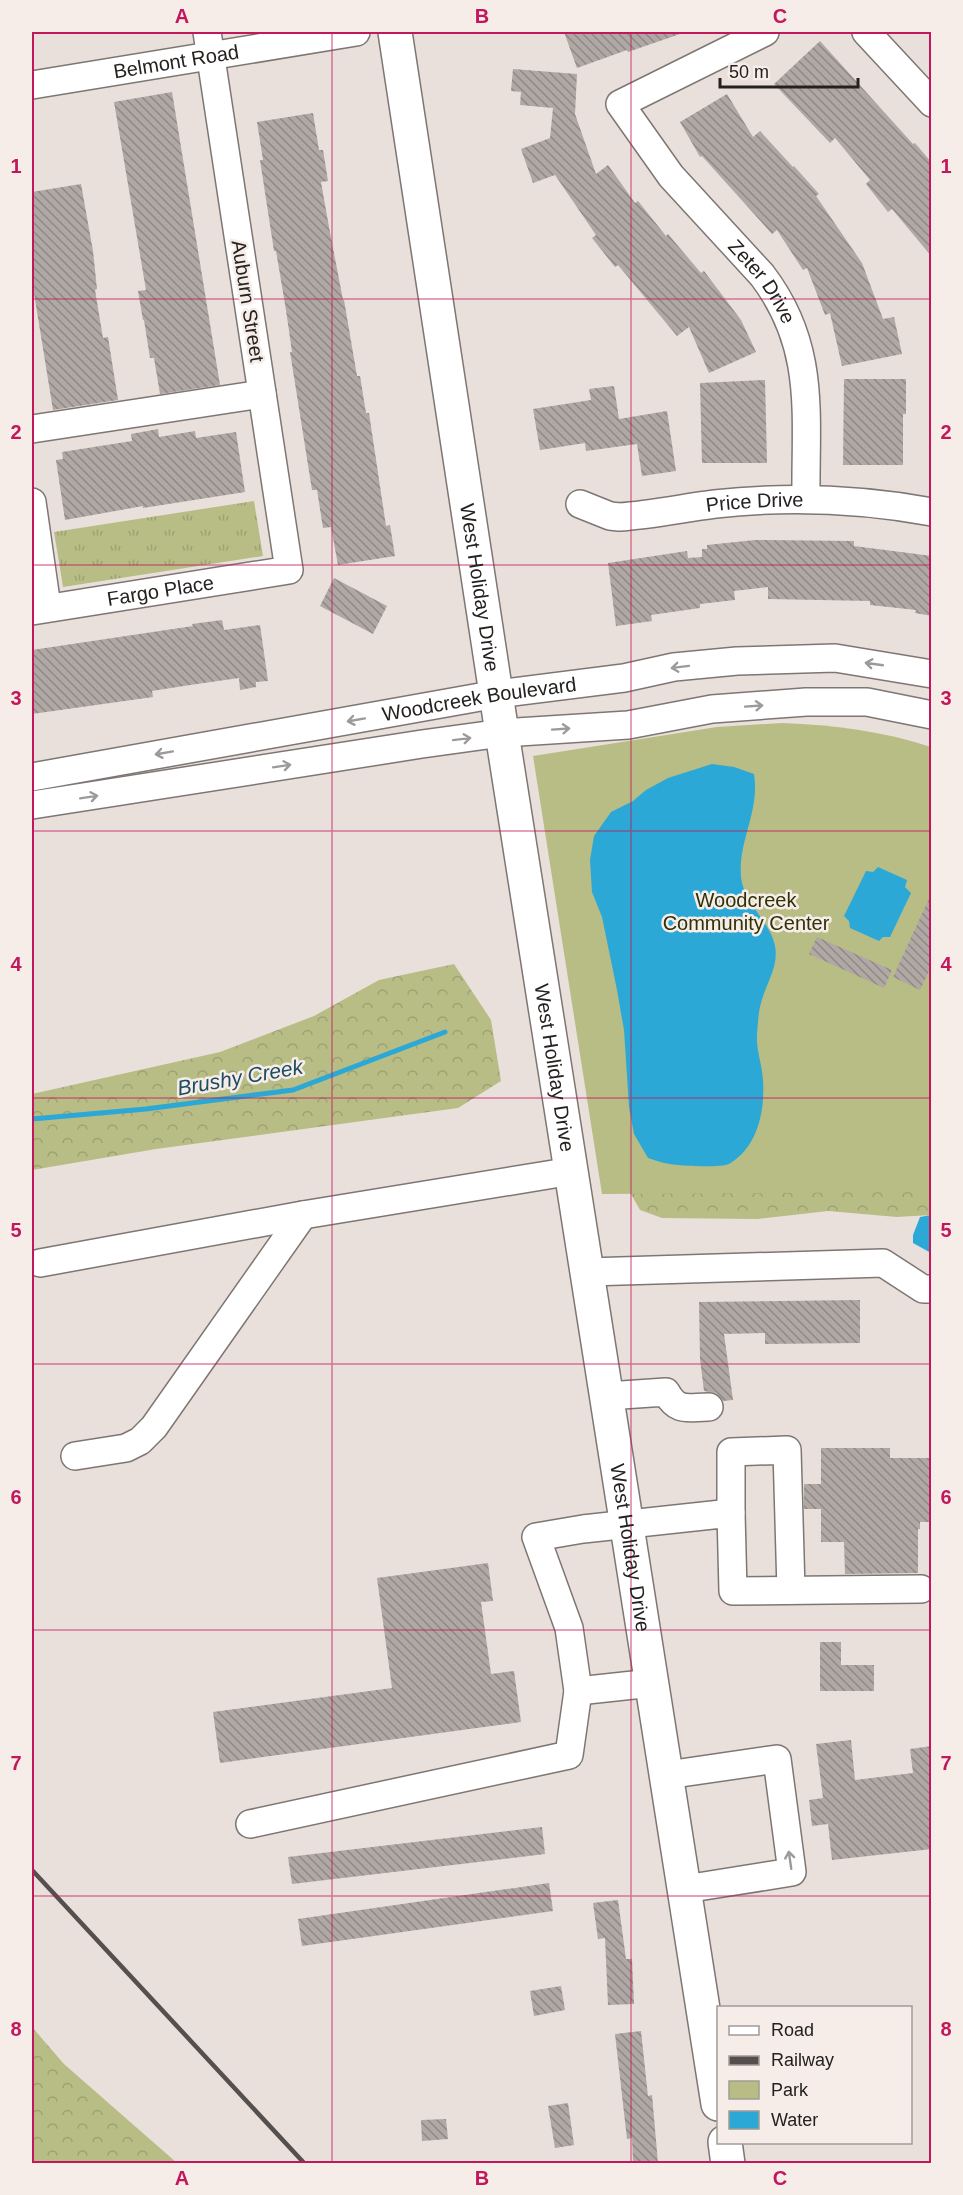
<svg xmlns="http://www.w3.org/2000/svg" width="963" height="2195" font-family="Arial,sans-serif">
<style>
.grass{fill:url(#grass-tufts)}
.forest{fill:url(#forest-crowns)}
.park{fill:#b7bd85}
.water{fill:#2ba8d6}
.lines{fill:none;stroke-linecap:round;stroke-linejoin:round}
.stream{stroke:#2ba8d6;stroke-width:5}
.building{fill:url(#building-back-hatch)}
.minor-casing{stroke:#7e7673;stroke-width:30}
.major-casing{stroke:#7e7673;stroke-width:36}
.minor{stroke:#fff;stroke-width:27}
.major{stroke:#fff;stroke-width:33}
.rail{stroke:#55504e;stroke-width:4.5}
.oneway{stroke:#9c9b9a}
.grid{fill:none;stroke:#c2185b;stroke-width:1.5;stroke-opacity:0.55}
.labels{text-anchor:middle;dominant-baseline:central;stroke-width:5;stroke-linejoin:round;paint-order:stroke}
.street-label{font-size:20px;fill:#24211f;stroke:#f6ede9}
.park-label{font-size:20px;fill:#2f3106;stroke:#f6ede9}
.water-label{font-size:21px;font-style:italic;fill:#1c4c60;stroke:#f6ede9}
.neatline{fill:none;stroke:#c2185b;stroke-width:2}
.grid-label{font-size:20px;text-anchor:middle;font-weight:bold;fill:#c2185b}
</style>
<defs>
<pattern id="grass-tufts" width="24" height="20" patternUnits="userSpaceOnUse" patternTransform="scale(1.5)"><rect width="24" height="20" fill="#b7bd85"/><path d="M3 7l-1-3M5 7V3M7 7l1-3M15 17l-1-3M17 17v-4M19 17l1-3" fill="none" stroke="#9da272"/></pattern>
<pattern id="forest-crowns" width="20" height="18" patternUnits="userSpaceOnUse" patternTransform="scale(1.5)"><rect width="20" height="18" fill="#b7bd85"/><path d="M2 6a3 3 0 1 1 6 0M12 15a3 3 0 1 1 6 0" fill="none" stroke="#9da272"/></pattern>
<pattern id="building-back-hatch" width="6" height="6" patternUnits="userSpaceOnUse" patternTransform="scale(1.5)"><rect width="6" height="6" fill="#b0a8a4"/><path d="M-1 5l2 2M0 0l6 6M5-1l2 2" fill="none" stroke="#8f8885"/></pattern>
</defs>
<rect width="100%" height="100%" fill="#e9e0dc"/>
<path class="grass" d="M254 501 263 556 63 587 54 532Z"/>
<g class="forest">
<path d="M454 964 491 1020 501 1081 458 1108 156 1149 32 1170V1094L220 1052 314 1016 379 980Z"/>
<path d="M931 1166V1215L897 1217 828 1211 757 1219 662 1218 640 1210 627 1187Z"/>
<path d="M32 2027 64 2064 177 2163H32Z"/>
</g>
<path class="park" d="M782 723C833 725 883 731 931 747V1192L602 1194 533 756 717 727Z"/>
<g class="water">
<path d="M712 764 734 767 754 774C760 812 738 840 741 877 744 904 770 921 775 946 779 967 766 983 761 1003 758 1013 758 1024 757 1034 756 1050 762 1064 763 1080 765 1111 758 1147 729 1164 720 1168 680 1166 670 1164 662 1163 655 1160 648 1158L634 1134 629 1107 624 1030 617 990 602 917 592 892 590 860 594 836 611 812 633 801 646 790 668 778Z"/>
<path d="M878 867 907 880 905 887 911 893 890 937H883L879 941 850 928 849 921 844 916 866 871 873 872Z"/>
<path d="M931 1215H932L931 1253 913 1243V1235L920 1217Z"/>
</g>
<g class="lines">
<path class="stream" d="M32 1119 146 1109 293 1090 445 1032"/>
</g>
<g class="building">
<path d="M564 32H679L680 34 628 52 627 50 577 68Z"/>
<path d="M820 41 913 144 915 143 932 163V257L892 209 888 212 866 184 870 180 835 138 830 143 774 84Z"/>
<path d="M513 69 577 74 575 114 596 174 608 165 635 203 638 201 666 236 668 234 701 273 704 271 741 320 756 352 709 373 689 327 677 336 618 265 615 267 592 238 596 235 555 175 533 183 521 149 550 138 553 108 520 105 521 92 511 91Z"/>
<path d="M172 92 220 385 160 394 154 358H150L144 320H143L138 291 146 290 114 102Z"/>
<path d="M727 94 753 137 760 131 793 167 794 166 819 194 816 196 862 263 883 319 894 317 902 354 842 366 830 313 825 315 807 268 803 270 777 230 772 234 702 156 700 157 680 122Z"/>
<path d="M313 113 319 150H323L328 181 321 182 329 227 343 300H344L357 376H360L366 413H369L386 526 390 525 395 556 338 565 331 527 323 528 317 490H312L290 352H292L286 310 276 251H274L260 160H263L257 122Z"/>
<path d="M81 184 93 251 97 289 95 290 103 338 108 337 118 400 53 410 32 281V192Z"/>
<path d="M844 379H906V414H903V465H843Z"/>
<path d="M765 380 767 463H702L700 383Z"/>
<path d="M614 386 619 419 667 411 676 471 642 476 637 444 586 451 585 443 540 450 533 409 591 400 589 389Z"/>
<path d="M158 429 159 437 195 431 196 438 236 432 245 492 143 508V506L65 520 56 460 63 459 62 452 132 441 131 434Z"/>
<path d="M755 540 854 541V546L932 556V616L915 613 916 610 870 605V601L768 599V587L734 591 735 600 700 604V608L651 615 652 621 616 626 608 563 687 551 688 558 702 557V549H707V545Z"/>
<path d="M334 578 387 606 373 634 320 606Z"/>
<path d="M222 620 224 630 260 625 268 681 256 682V687L240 690 239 678 190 685 152 691 153 697 32 714V650L193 626 192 624Z"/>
<path d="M932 892V965L920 990 893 977Z"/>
<path d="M817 937 892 970 884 988 809 954Z"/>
<path d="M860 1300V1343L765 1344V1333L724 1334 733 1400 723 1401 716 1393 704 1391 700 1359 699 1302Z"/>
<path d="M821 1448H890V1458H932V1522H920V1529H918V1573L845 1574 844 1542H821V1509H804V1484H821Z"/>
<path d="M488 1563 493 1601 481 1602 491 1674 514 1671 521 1722 220 1763 213 1712 392 1688 377 1578Z"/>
<path d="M820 1642H841V1665H874V1691H820Z"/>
<path d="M851 1740 855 1780 913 1773 910 1749 932 1746V1849L832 1860 828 1824 812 1826 809 1800 823 1798 816 1744Z"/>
<path d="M542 1827 545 1854 292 1884 288 1857Z"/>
<path d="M549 1883 553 1911 302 1946 298 1919Z"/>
<path d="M618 1900 626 1959H632L634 2004 608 2005 605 1938 598 1939 593 1903Z"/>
<path d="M561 1986 565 2010 534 2016 530 1991Z"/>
<path d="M641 2031 648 2096 652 2095 658 2163H633L632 2138 627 2139 615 2034Z"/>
<path d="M568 2103 574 2145 555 2148 548 2106Z"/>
<path d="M446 2119 448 2139 422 2141 421 2120Z"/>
</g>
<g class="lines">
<g class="minor-casing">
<g id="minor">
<path id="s1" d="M765 32 620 104 671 176 762 275C817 347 805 415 806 499"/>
<path d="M866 32 932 103"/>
<path id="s2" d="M32 85 356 32"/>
<path d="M32 429 262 394"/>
<path d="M32 502 47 607"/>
<path id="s3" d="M580 504 610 516 619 517C651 515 683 508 715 504 788 496 860 499 932 512"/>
<path id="s4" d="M32 611 289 570 207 32"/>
<path id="s5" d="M32 777 497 694 624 678 674 667 737 661 835 658 932 674"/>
<path d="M32 805 422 744 502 733 628 725 712 709 806 702H867L932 715"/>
<path d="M40 1263 303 1215 572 1171"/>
<path d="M588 1272 883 1263 923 1289H932"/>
<path d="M607 1396 666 1392C678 1413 687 1407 709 1407"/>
<path d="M75 1456 126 1448 140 1441 154 1427 303 1215"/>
<path d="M731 1513V1452L787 1450 791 1590"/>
<path d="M652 1683 578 1691 569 1628 536 1537 583 1529 731 1513 733 1591 921 1589"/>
<path d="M667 1775 777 1759 792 1872 685 1889"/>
<path d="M250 1824 569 1755 578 1691"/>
</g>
</g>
<g class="major-casing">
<g id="major">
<path id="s6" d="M395 32 502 733 718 2104"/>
<path d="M725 2142 728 2164"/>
</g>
</g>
<use href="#minor" class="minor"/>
<use href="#major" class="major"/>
<path class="rail" d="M32 1870 305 2164"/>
</g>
<defs><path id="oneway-shaft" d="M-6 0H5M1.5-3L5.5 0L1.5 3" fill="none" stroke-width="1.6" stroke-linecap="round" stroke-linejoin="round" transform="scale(1.5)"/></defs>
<g class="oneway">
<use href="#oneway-shaft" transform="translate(874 664) rotate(-172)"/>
<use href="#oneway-shaft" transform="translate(680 667) rotate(173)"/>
<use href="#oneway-shaft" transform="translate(754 706) rotate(-4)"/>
<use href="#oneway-shaft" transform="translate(356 720) rotate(170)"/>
<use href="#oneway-shaft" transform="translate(561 729) rotate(-4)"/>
<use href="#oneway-shaft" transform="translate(462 739) rotate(-7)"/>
<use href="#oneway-shaft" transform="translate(164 753) rotate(170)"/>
<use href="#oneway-shaft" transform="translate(282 766) rotate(-9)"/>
<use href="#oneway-shaft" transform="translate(89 797) rotate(-9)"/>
<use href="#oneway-shaft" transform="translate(790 1860) rotate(-98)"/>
</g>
<path class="grid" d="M332 32V2164M631 32V2164M32 299H932M32 565H932M32 831H932M32 1098H932M32 1364H932M32 1630H932M32 1896H932"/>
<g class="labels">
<g class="street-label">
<text stroke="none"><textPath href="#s2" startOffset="146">Belmont Road</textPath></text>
<text stroke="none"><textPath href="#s1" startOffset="390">Zeter Drive</textPath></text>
<text transform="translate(248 301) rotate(81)">Auburn Street</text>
<text stroke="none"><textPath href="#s3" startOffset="178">Price Drive</textPath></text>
<text stroke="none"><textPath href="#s6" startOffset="562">West Holiday Drive</textPath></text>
<text stroke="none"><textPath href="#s4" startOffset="130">Fargo Place</textPath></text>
<text stroke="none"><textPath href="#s5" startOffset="454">Woodcreek Boulevard</textPath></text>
<text stroke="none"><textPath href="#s6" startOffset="1048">West Holiday Drive</textPath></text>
<text stroke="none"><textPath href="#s6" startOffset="1534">West Holiday Drive</textPath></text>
</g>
<g class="park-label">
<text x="746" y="900">Woodcreek<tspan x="746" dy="23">Community Center</tspan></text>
</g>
<g class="water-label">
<text transform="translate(240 1077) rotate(-10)">Brushy Creek</text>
</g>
</g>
<rect width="963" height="2195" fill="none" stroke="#f6ede9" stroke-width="66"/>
<rect x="717" y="2006" width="195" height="138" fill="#f6ede9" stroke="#a29b98" stroke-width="1.5"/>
<rect x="729" y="2026" width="30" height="9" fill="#ffffff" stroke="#a29b98" stroke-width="1.5"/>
<text x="771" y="2036" font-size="18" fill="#24211f">Road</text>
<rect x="729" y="2056" width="30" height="9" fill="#55504e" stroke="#a29b98" stroke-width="1.5"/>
<text x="771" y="2066" font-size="18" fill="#24211f">Railway</text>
<rect x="729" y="2081" width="30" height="18" fill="#b7bd85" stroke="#a29b98" stroke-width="1.5"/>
<text x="771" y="2096" font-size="18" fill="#24211f">Park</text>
<rect x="729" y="2111" width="30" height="18" fill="#2ba8d6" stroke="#a29b98" stroke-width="1.5"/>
<text x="771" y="2126" font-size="18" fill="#24211f">Water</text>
<path d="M720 78v9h138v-9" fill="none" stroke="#24211f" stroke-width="3"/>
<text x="729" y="78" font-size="18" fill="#24211f" stroke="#f6ede9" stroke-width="4.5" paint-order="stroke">50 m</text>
<rect x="33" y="33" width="897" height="2129" class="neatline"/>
<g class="grid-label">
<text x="182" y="23">A</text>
<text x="482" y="23">B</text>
<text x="780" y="23">C</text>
<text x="16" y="173">1</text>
<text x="946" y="173">1</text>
<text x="16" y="439">2</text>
<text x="946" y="439">2</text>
<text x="16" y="705">3</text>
<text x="946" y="705">3</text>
<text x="16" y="971">4</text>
<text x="946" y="971">4</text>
<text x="16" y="1237">5</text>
<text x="946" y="1237">5</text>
<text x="16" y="1504">6</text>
<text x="946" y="1504">6</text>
<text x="16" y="1770">7</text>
<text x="946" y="1770">7</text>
<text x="16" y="2036">8</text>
<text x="946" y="2036">8</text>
<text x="182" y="2185">A</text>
<text x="482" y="2185">B</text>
<text x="780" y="2185">C</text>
</g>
</svg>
